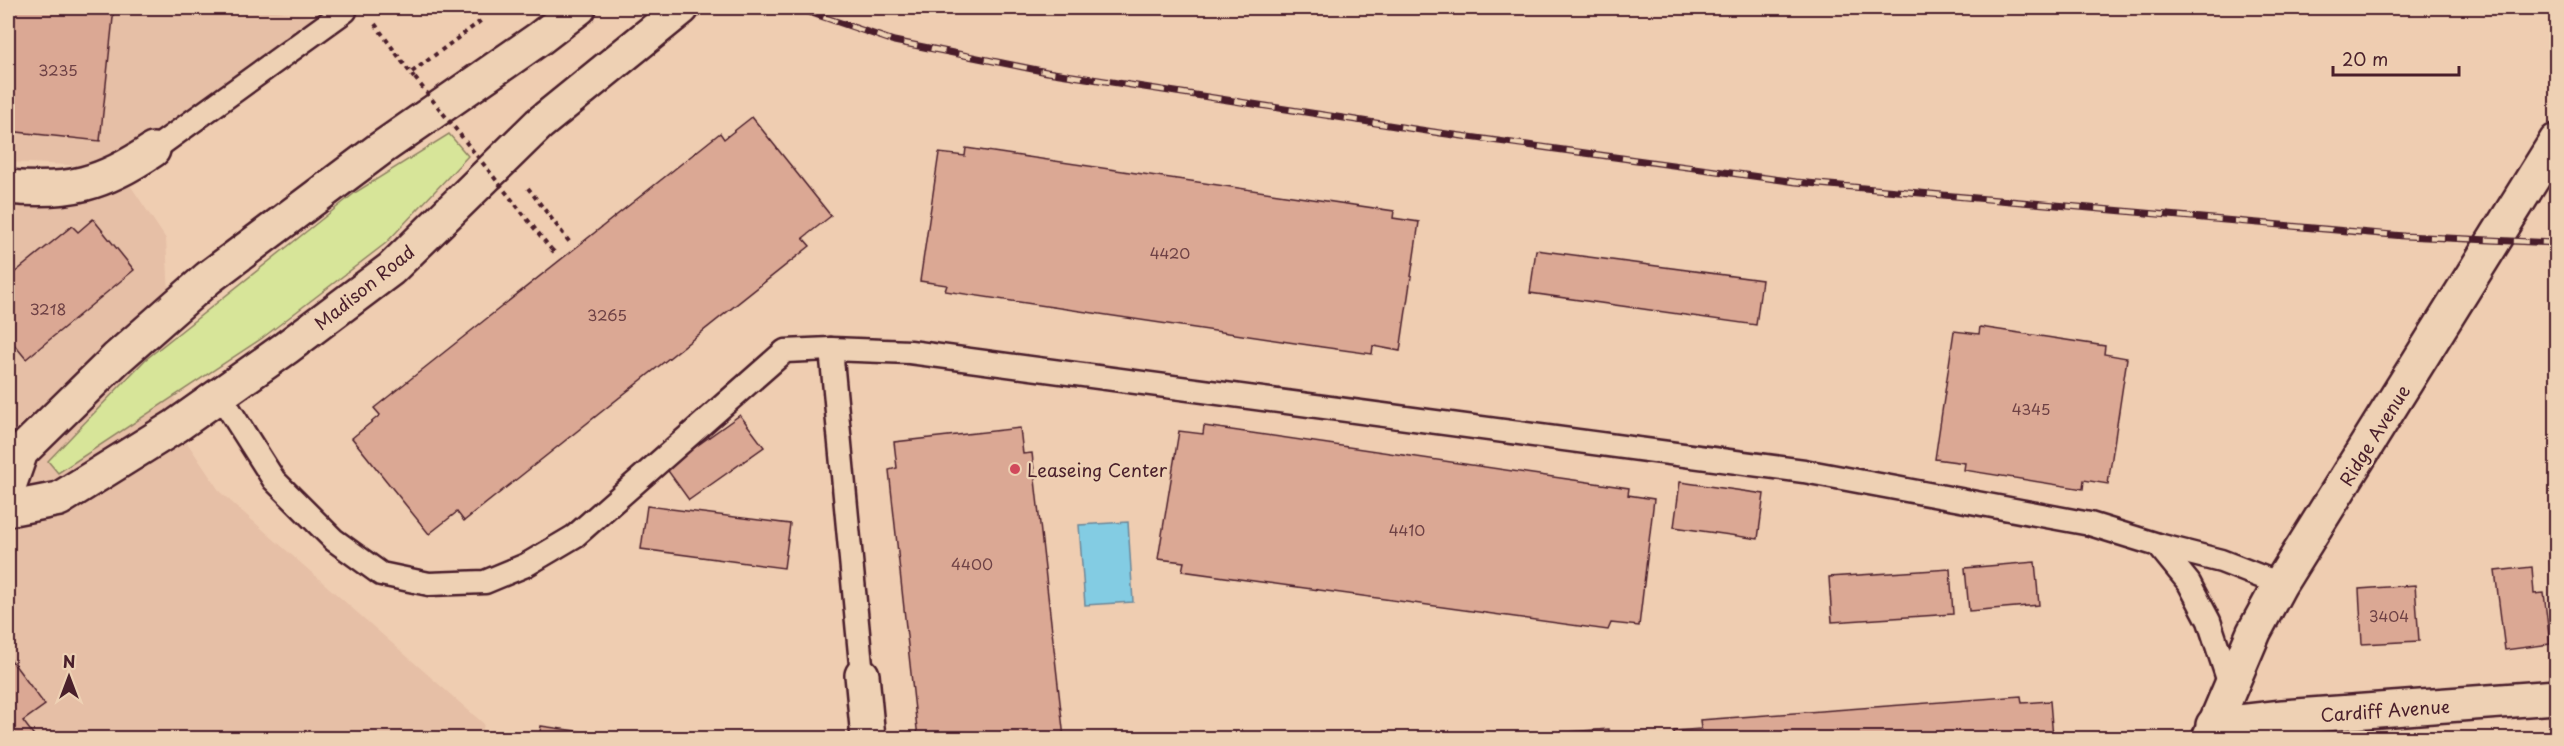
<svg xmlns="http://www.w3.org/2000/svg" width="2564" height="746" font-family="'Playpen Sans',sans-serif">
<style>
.built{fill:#e6bfa6}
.green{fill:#d7e599;stroke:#908262;stroke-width:1.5}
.water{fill:#83cce3;stroke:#6c8799;stroke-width:1.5}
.building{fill:#dba894;stroke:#4a1f2b;stroke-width:1.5}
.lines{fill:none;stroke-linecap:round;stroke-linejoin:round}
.service-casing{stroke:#4a1f2b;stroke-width:27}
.minor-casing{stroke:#4a1f2b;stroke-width:38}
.tertiary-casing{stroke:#4a1f2b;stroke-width:38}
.secondary-casing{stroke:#4a1f2b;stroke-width:38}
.path{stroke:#4a1f2b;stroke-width:4;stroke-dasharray:4.5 4.5;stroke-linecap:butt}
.service{stroke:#eed1b4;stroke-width:22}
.minor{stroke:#eed1b4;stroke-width:33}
.tertiary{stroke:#eed1b4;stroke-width:33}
.secondary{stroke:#eed1b4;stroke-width:33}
.rail-casing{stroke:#4a1f2b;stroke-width:7}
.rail{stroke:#eed1b4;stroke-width:4.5;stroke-dasharray:14;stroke-linecap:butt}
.path-bridge{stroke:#4a1f2b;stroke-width:4;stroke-dasharray:4.5 4.5;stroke-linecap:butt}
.poi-dot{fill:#d1495b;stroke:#eed1b4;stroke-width:2}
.labels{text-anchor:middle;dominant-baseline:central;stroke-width:4.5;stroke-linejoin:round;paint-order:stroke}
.number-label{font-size:15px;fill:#6e4145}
.street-label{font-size:18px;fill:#4a1f2b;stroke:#eed1b4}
.poi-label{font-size:18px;fill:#4a1f2b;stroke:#eed1b4;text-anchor:start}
</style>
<rect width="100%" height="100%" fill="#efcdb1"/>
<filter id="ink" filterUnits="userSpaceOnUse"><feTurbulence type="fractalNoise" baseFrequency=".0167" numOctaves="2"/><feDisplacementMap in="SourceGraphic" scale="12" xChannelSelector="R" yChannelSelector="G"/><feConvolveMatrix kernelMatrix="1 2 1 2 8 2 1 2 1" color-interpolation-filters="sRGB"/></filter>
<g filter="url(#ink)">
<g class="built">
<path d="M8 8H264L319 19 158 135 87 166 8 162Z"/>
<path d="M126 179 166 239 176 426 220 492 484 724 481 738H8V196Z"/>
</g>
<path class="green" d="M449 134 468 156 386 243 261 339 58 473 48 461 145 360 356 192Z"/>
<path class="water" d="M1128 522 1133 602 1085 605 1079 525Z"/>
<g class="building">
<path d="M8 8H114L100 141 8 131Z"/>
<path d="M752 117 831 216 803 238 810 246 464 521 457 512 429 534 352 438 380 415 374 408 720 133 724 139Z"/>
<path d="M966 148 1394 211 1393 218 1419 222 1400 351 1373 346 1372 354 1322 347 945 291 947 285 920 281 939 153 965 156Z"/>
<path d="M93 219 134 270 26 359 8 337V278L72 226 78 232Z"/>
<path d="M1536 250 1762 280 1756 325 1530 293Z"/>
<path d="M1980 327 2105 346 2104 354 2127 358 2108 484 2084 480 2083 489 1964 470 1965 463 1935 459 1954 331 1979 334Z"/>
<path d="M740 415 764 447 689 500 666 468Z"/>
<path d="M1204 426 1629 488 1628 495 1654 499 1639 626 1611 623 1608 630 1182 571 1184 562 1158 559 1179 431 1203 434Z"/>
<path d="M1020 428 1023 454 1032 453 1064 738H918L889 470 897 468 894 442Z"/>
<path d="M1680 482 1764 494 1758 539 1674 527Z"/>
<path d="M647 506 790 524 784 568 641 549Z"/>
<path d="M2549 546H2556V635Z"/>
<path d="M2035 562 2039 605 1969 611 1965 568Z"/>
<path d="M2532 567 2534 594 2544 593 2550 644 2505 650 2495 571Z"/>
<path d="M1950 569 1953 614 1832 622 1829 577Z"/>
<path d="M2415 585 2419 641 2362 644 2359 589Z"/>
<path d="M8 656 45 705 23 721 36 738H8Z"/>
<path d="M2021 696 2022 703 2050 701 2053 738H1674V731L1701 729 1700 720Z"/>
<path d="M541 726 625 738H539Z"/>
<path d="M1609 729V736L1636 733 1637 738H1484Z"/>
</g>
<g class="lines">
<g class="service-casing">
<g id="service">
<path d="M153 150 345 11"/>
<path d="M831 349 862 675"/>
<path d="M220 395 274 480 334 540 381 574 429 584 485 582 526 565 575 536 785 351 831 349 910 352 1804 471 2090 524 2158 545 2221 561 2280 584"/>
<path d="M2158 545 2189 583 2209 621 2230 685"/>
</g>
</g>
<g class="minor-casing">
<g id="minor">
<path d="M8 187C68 193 103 184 153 150"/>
<path d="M862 675 868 738"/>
<path d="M2213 725 2283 717 2556 697"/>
</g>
</g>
<g class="tertiary-casing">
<path id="tertiary" d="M2209 738 2254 632 2280 584 2556 141"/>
</g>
<g class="secondary-casing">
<g id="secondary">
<path d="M8 489 21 452 116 359 208 278 380 149 540 38 579 8"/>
<path d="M8 509 59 499 176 426 286 348 391 269 539 124 682 8"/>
</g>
</g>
<g class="path">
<path d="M375 24 414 78"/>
<path d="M412 72 482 20"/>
<path d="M528 188 571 244"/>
<path d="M551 249 556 254"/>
</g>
<use href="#service" class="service"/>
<use href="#minor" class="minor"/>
<use href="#tertiary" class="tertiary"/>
<use href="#secondary" class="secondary"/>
<g class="rail-casing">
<path id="rail" d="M797 8 894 41 1047 72 1440 133 1796 182 2404 236 2556 243"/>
</g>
<use href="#rail" class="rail"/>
<path class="path-bridge" d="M415 78 551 249"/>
</g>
</g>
<circle class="poi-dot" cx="1015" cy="469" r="6"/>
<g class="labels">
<g class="number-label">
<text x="58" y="69">3235</text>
<text x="1170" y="252">4420</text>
<text x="48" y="308">3218</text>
<text x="607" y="314">3265</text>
<text x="2031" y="408">4345</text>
<text x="1407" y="529">4410</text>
<text x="972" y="563">4400</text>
<text x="2389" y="615">3404</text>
</g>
<g class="street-label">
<text transform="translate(364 287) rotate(-39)">Madison Road</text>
<text transform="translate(2374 435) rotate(-58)">Ridge Avenue</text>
<text transform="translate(2385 710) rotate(-4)">Cardiff Avenue</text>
</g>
<g class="poi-label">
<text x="1027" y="469">Leaseing Center</text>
</g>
</g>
<rect width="2564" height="746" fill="none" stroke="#eed1b4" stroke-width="30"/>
<rect x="15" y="15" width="2534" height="716" fill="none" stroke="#4a1f2b" stroke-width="2" filter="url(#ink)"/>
<g transform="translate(69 677)" stroke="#eed1b4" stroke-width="4.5" paint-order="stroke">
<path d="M0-4.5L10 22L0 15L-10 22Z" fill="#4a1f2b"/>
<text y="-9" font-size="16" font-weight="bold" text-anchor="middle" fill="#4a1f2b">N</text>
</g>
<path d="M2333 66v9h126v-9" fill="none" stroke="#4a1f2b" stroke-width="3"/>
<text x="2342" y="66" font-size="18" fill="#4a1f2b" stroke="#eed1b4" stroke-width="4.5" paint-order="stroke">20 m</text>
</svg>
